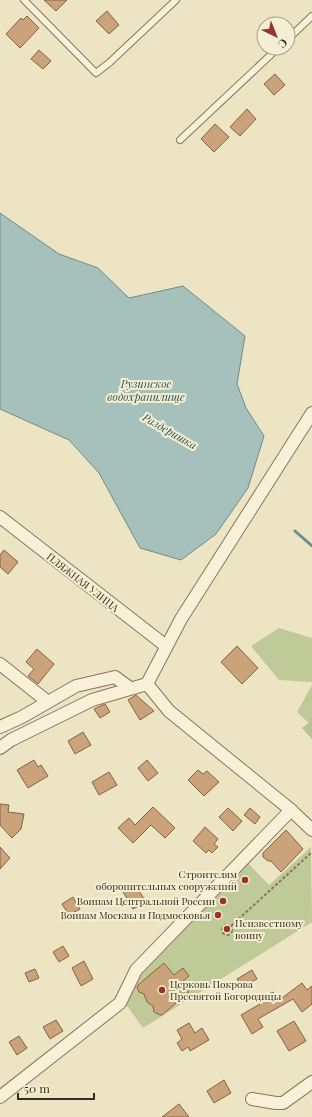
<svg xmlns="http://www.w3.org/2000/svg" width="312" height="1117" font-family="'Playfair Display',serif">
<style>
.green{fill:#c0ca98}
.cemetery{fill:#b7c097}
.water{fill:#a6c0bb;stroke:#6d8e89}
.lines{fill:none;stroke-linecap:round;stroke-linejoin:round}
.stream{stroke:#6d8e89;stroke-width:3}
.building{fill:#caa37b;stroke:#856342}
.service-casing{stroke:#87765b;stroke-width:8}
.minor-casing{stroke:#87765b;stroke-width:14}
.path{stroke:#87765b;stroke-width:2;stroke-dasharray:3 2;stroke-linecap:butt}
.service{stroke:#f8f1d7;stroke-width:6}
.minor{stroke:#f8f1d7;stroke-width:12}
.poi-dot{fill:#94362d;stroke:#f4eed3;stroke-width:1.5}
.labels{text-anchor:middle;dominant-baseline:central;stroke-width:4;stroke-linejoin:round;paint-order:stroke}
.street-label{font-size:10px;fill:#372d1f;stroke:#f4eed3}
.poi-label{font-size:10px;fill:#372d1f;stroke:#f4eed3;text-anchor:end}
.water-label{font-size:11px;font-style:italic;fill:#2e5556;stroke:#f4eed3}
</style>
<rect width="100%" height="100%" fill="#ede4c4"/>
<g class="green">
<path d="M279 628 312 638V682L279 680 251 646Z"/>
<path d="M312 685V726L297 712Z"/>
<path d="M311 847 312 922 143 1028 125 1003 138 973 248 863 269 885Z"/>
</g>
<path class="cemetery" d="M312 720V739L302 728Z"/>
<path class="water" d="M0 213 59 254 98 268 129 298 183 286 245 336 237 384 246 408 264 436 248 488 216 534 181 560 140 548 99 473 69 440 0 409Z"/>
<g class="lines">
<path class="stream" d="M295 531 312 546"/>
</g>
<g class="building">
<path d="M44 0H67L56 11Z"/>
<path d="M107 11 119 25 109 34 96 21Z"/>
<path d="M27 16 39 28 20 48 6 34 21 18 23 20Z"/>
<path d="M39 50 51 61 43 69 31 59Z"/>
<path d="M275 74 285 85 274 95 264 84Z"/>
<path d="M247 109 256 119 240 136 230 127Z"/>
<path d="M215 124 229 137 214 152 201 139Z"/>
<path d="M4 550 18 562 8 574 0 567V555Z"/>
<path d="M237 646 258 668 242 684 221 662Z"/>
<path d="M37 649 54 664 38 684 28 676 34 669 26 662Z"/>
<path d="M136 695 154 711 140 720 128 700Z"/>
<path d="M105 704 110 712 100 718 94 709Z"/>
<path d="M83 732 91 745 75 754 68 741Z"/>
<path d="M34 760 38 767 41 765 48 776 28 788 17 770Z"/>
<path d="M147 760 158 773 148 781 138 768Z"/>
<path d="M198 770 203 774 207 771 219 782 204 796 188 780Z"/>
<path d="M109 772 117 785 99 795 92 782Z"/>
<path d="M0 804 9 805 8 812 24 814 21 829 12 838 0 825Z"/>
<path d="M153 807 175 828 165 838 151 825 133 843 118 828 129 818 135 825Z"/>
<path d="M228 808 242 821 233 831 219 817Z"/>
<path d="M250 808 260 817 255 824 244 815Z"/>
<path d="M205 827 218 839 214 844 218 847 212 853 209 850 206 853 193 841Z"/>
<path d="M286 830 303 849 281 872 271 861H268L263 857V853Z"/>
<path d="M0 847 10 858 0 869Z"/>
<path d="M134 883 146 902 133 909 122 890Z"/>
<path d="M73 897 80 909 69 915 62 904Z"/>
<path d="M63 946 69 956 59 962 53 952Z"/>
<path d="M84 961 93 979 81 986 72 968Z"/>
<path d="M164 963 174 975 183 968 189 976 181 983 189 992 162 1015H160L154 1012 153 1006 147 1002 144 994 139 992 137 987 138 985Z"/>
<path d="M35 969 39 978 29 982 25 973Z"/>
<path d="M252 970 257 979 242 987 237 979Z"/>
<path d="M302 983 307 990 312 986V1004L302 1012 293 999 258 1019 263 1027 252 1034 241 1015 260 1004 258 1000 273 992 278 1001Z"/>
<path d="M56 1020 63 1031 50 1039 43 1027Z"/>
<path d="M294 1021 306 1041 289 1051 277 1031Z"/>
<path d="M189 1023 195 1033 202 1028 209 1040 190 1051 188 1047 182 1051 177 1043 182 1039 177 1030Z"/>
<path d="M19 1036 27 1048 17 1055 9 1042Z"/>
<path d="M224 1080 231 1093 214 1103 207 1091Z"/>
<path d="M179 1104 189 1117H162Z"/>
</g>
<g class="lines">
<g class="service-casing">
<g id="service">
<path d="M24 0 96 73 109 63 176 0"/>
<path d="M288 39 312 16"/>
<path d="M180 140 278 48"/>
</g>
</g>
<g class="minor-casing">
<g id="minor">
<path d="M0 517 166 646"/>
<path d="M0 664 48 702"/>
<path d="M147 684 169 711 291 810 312 830"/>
<path d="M0 727 22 717 76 686 115 677 130 688"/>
<path d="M0 748 11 740 92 700 147 684 181 619 312 413"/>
<path d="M0 1097 120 1003 136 970 291 810"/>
<path d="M252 1099 276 1103H283L312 1082"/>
</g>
</g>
<g class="path">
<circle cx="227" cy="930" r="5"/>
<path d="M231 926 312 852"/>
</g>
<use href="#service" class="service"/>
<use href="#minor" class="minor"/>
</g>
<g class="poi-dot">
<circle cx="245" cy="880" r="4"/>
<circle cx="223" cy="901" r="4"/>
<circle cx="218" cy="915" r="4"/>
<circle cx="227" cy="929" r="4"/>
<circle cx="162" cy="990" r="4"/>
</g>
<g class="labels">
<g class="street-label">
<text transform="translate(83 582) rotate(38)">ПЛЯЖНАЯ УЛИЦА</text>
</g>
<g class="poi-label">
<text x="237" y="874">Строителям<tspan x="237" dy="12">оборонительных сооружений</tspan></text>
<text x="215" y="901">Воинам Центральной России</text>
<text x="210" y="915">Воинам Москвы и Подмосковья</text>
<text x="235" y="923" text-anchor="start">Неизвестному<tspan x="235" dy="12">воину</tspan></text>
<text x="170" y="984" text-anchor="start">Церковь Покрова<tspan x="170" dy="12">Пресвятой Богородицы</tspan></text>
</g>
<g class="water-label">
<text x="146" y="383">Рузинское<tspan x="146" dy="13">водохранилище</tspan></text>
<text transform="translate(170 431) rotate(30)">Раздеришка</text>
</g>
</g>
<g transform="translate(276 36) rotate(137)"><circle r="19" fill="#f4eed3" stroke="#a8a18b"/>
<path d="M0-3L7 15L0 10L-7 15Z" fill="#94362d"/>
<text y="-6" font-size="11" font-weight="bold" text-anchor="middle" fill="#372d1f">С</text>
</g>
<path d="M18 1093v6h76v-6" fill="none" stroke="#372d1f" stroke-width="2"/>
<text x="24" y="1093" font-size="12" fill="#372d1f" stroke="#f4eed3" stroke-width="3" paint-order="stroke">50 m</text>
</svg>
